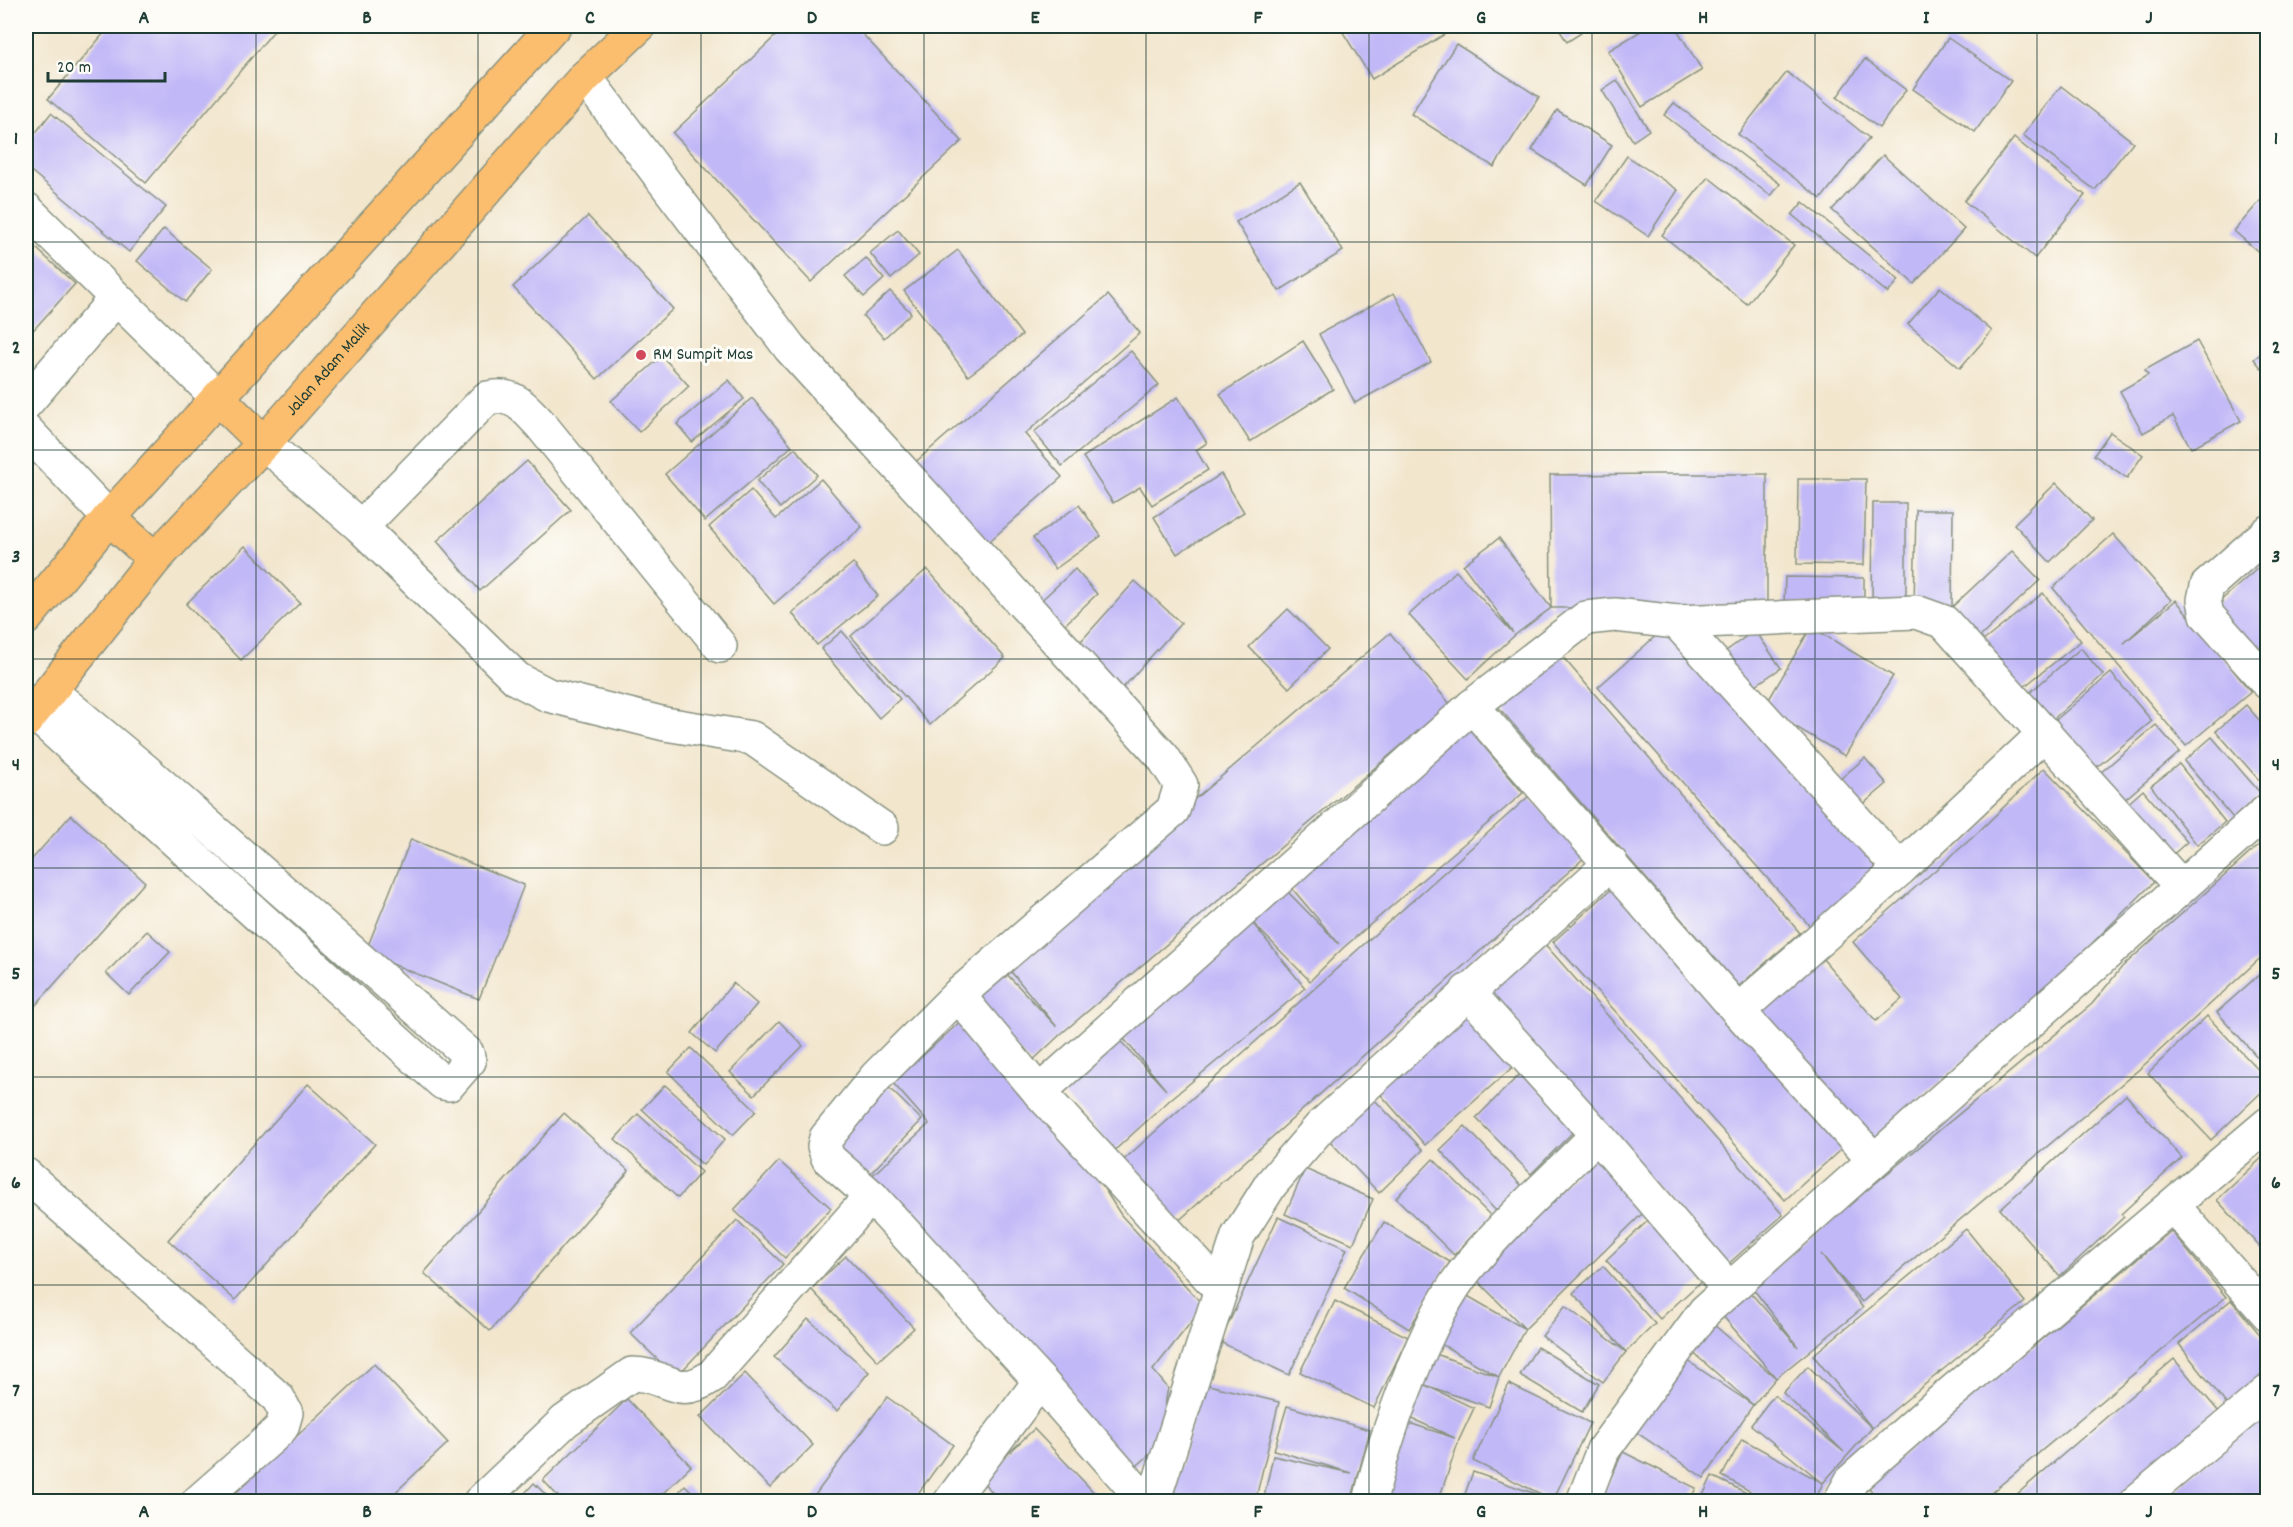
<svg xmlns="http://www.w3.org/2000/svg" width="2293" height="1527" font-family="Dekko,sans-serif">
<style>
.building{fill:#c1b8f7}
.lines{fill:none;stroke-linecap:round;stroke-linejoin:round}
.minor-casing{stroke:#889280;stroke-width:36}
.major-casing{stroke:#889280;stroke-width:36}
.minor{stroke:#fff;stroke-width:33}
.major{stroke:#fbbd6e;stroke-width:33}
.grid{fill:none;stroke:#1f3d34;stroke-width:1.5;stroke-opacity:0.55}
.poi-dot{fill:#d1495b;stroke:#fdfcf7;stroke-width:2}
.labels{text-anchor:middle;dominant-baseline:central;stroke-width:6;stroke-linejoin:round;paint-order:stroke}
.poi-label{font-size:18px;fill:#1f3d34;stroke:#fdfcf7;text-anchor:start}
.street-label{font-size:18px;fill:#1f3d34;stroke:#fdfcf7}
.neatline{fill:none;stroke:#1f3d34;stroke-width:2}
.grid-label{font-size:20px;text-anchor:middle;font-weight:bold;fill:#1f3d34}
</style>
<rect width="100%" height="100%" fill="#fdfcf7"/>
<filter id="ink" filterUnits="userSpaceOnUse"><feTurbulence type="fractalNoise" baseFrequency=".0167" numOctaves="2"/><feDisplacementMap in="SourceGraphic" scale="12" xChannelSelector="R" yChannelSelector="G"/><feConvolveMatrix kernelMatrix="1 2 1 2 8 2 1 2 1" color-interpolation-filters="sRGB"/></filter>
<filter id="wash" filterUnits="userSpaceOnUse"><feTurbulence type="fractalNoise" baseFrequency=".008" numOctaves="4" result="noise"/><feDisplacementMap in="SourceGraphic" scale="24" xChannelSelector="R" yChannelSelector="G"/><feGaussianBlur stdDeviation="1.35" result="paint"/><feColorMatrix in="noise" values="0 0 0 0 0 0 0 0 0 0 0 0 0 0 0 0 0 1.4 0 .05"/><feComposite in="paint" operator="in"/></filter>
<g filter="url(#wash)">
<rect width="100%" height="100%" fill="#f2e6cd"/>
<g id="blocks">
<g class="building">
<path d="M110 26H278L146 183 48 99Z"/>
<path d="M786 26H855L962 141 811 282 673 133Z"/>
<path d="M1339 26H1440L1445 34 1372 79Z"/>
<path d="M1557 26H1576L1581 33 1567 42Z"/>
<path d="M1649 26H1675L1702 70 1642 107 1608 51Z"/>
<path d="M1948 38 2011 81 1975 132 1913 89Z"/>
<path d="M1456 44 1539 97 1494 167 1411 114Z"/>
<path d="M1865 59 1906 90 1879 128 1837 97Z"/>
<path d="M1787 72 1869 138 1821 199 1738 134Z"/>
<path d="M1617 80 1649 130 1633 141 1602 90Z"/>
<path d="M2061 86 2133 142 2095 190 2023 135Z"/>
<path d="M1674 103 1780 184 1771 196 1664 115Z"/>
<path d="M1557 110 1612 145 1587 185 1532 150Z"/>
<path d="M51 113 166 207 129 252 26 167V145Z"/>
<path d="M2014 138 2085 195 2035 258 1964 201Z"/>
<path d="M1883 155 1964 229 1914 284 1832 210Z"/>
<path d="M1627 156 1678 190 1648 236 1596 201Z"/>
<path d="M1708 177 1794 245 1747 304 1662 235Z"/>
<path d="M1300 182 1343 251 1279 291 1236 222Z"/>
<path d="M2268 192V260L2234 231Z"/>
<path d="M1803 202 1899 280 1888 293 1792 215Z"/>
<path d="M588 216 673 309 597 379 513 287Z"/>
<path d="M164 229 212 269 185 302 137 261Z"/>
<path d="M898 230 919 255 891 279 870 253Z"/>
<path d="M36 248 75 284 26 338V260Z"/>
<path d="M958 250 1022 335 968 376 904 291Z"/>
<path d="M866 258 884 279 864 297 845 276Z"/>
<path d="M1940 287 1992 331 1960 368 1908 324Z"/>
<path d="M890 291 911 313 884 338 863 316Z"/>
<path d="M1394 293 1431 362 1355 403 1319 334Z"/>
<path d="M1108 295 1140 333 1025 434 1062 477 983 547 912 465Z"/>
<path d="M1303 341 1333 389 1250 442 1220 394Z"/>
<path d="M2197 341 2241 421 2191 448 2173 416 2143 433 2120 391 2148 375 2145 370Z"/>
<path d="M2268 348V376L2254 359Z"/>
<path d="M1131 351 1159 385 1062 466 1034 432Z"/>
<path d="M662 356 689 386 639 432 611 401Z"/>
<path d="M729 380 744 399 692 442 677 424Z"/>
<path d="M1178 397 1207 443 1196 450 1208 470 1152 505 1140 487 1113 503 1083 457Z"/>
<path d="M752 398 792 446 705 521 665 474Z"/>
<path d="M2110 432 2143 455 2127 478 2094 455Z"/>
<path d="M795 448 817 475 780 508 757 481Z"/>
<path d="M527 461 571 510 480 591 437 541Z"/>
<path d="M1221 474 1244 512 1177 554 1154 517Z"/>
<path d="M1664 474H1767V607L1551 608 1550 475Z"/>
<path d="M821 479 862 527 774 604 709 527 751 490 776 519Z"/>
<path d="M1798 479H1866L1864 565 1797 564Z"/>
<path d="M2056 483 2092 520 2050 562 2014 524Z"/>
<path d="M1873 503H1906V604H1872Z"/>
<path d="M1079 505 1101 536 1055 569 1033 538Z"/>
<path d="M1916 510H1953L1952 607 2012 551 2040 580 1980 637 1952 607 1914 606Z"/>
<path d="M2113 534 2171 600 2123 644 2176 600 2251 692 2186 746 2053 588Z"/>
<path d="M1499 538 1551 608 1515 635 1468 679 1409 615 1456 571 1513 633 1463 565Z"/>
<path d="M245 546 300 603 241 660 186 604Z"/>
<path d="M2265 562 2268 565V675L2211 609Z"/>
<path d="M853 563 878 596 817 645 792 613Z"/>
<path d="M927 569 1005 658 930 725 851 636Z"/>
<path d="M1075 569 1097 594 1055 634 1032 609Z"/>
<path d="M1785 577 1864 578V605H1784Z"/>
<path d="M1135 581 1181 623 1120 691 1074 649Z"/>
<path d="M2043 593 2081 641 2020 690 1982 642Z"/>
<path d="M1288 609 1328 649 1289 688 1249 647Z"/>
<path d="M1667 626 1884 871 1816 933 1598 687Z"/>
<path d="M1811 627 1893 676 1845 756 1764 708Z"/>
<path d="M1755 630 1781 668 1747 691 1722 654Z"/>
<path d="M842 631 900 699 879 718 821 649Z"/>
<path d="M1390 633 1450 704 1062 1033 1030 1063 969 998 1001 968 1057 1027 1003 962Z"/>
<path d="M1555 648 1800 933 1739 986 1494 702Z"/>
<path d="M2081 648 2103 675 2050 722 2027 695Z"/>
<path d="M2111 673 2152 721 2091 772 2051 724Z"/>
<path d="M2246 705 2268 730 2266 788 2216 731Z"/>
<path d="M1465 724 1523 793 1343 948 1310 981 1250 920 1305 988 1172 1098 1115 1150 1055 1085 1113 1033 1166 1090 1115 1028 1281 885 1339 944 1285 880Z"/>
<path d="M2156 725 2180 752 2123 801 2099 774Z"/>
<path d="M2212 737 2262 795 2234 819 2184 761Z"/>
<path d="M1865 758 1887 784 1862 805 1840 779Z"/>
<path d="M2179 764 2225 822 2197 845 2151 786Z"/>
<path d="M2044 768 2154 882 2044 991 1872 1141 1755 1006 1816 951 1876 1021 1902 999 1853 942 1973 837Z"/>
<path d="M2143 790 2187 842 2168 859 2124 807Z"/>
<path d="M1529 796 1584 858 1174 1225 1119 1164Z"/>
<path d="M71 815 145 882 26 1016V866Z"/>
<path d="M2268 837V951L2143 1066 1862 1302 1821 1254 1863 1308 1776 1378 1753 1405 1691 1351 1713 1324 1776 1378 1722 1315 1749 1291 1798 1347 1751 1286 2092 1004 2122 967Z"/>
<path d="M411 839 524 885 479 999 365 953Z"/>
<path d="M1617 884 1849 1142 1785 1200 1553 942Z"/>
<path d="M147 931 170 952 129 995 106 973Z"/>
<path d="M1543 942 1783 1215 1726 1266 1486 993Z"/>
<path d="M2268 967V1069L2217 1012Z"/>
<path d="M733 983 757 1004 715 1053 692 1033Z"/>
<path d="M1465 1008 1515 1065 1425 1145 1375 1088Z"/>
<path d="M2207 1016 2268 1080V1086L2211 1140 2148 1073Z"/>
<path d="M963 1019 1096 1176 1121 1215 1204 1306 1153 1370 1168 1388 1158 1447 1130 1472 866 1181 929 1124 893 1083Z"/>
<path d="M779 1021 803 1046 754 1095 730 1072Z"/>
<path d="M691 1048 756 1111 733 1135 668 1072Z"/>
<path d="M1522 1072 1577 1128 1531 1174 1476 1118Z"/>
<path d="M308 1084 375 1144 235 1300 168 1240Z"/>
<path d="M665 1085 725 1139 703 1165 642 1109Z"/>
<path d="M887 1086 922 1120 862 1182 828 1149Z"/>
<path d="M1367 1092 1423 1150 1379 1193 1323 1134Z"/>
<path d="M2126 1095 2182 1158 2121 1214 2124 1217 2060 1276 2000 1209Z"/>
<path d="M564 1113 629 1171 490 1331 424 1273Z"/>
<path d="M638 1114 701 1172 678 1198 615 1139Z"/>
<path d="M1465 1126 1522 1186 1496 1211 1440 1150Z"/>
<path d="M1595 1152 1649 1207 1525 1329 1499 1377 1489 1407 1425 1385 1474 1408 1459 1440 1438 1502H1382L1409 1423 1455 1438 1408 1417 1433 1353 1499 1377 1432 1339 1459 1291 1525 1329 1472 1275Z"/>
<path d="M2266 1154 2268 1156V1256L2217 1200Z"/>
<path d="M1433 1159 1491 1216 1454 1255 1396 1198Z"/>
<path d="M779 1161 831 1208 785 1258 734 1210Z"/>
<path d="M1305 1169 1373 1199 1353 1244 1285 1214Z"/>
<path d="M1654 1215 1708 1275 1660 1319 1606 1260Z"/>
<path d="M1278 1217 1347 1249 1289 1375 1220 1342Z"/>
<path d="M737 1220 783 1264 676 1377 630 1333Z"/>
<path d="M1384 1222 1450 1262 1409 1329 1344 1288Z"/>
<path d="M1966 1229 2025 1302 1872 1428 1813 1355Z"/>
<path d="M2171 1231 2226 1297 1980 1502H1880L1867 1485Z"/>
<path d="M846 1256 914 1328 878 1361 811 1289Z"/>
<path d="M1603 1266 1655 1324 1626 1352 1573 1293Z"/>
<path d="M2231 1300 2268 1344V1372L2227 1405 2179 1344Z"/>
<path d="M1335 1301 1408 1337 1374 1408 1300 1372Z"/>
<path d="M1565 1306 1626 1352 1603 1382 1542 1336Z"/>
<path d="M808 1319 869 1372 837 1411 774 1357Z"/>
<path d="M1537 1347 1599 1384 1582 1412 1520 1375Z"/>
<path d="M1682 1357 1753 1405 1704 1478 1633 1430Z"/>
<path d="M2174 1359 2219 1412 2160 1463 2114 1502H2008Z"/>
<path d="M374 1364 448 1443 385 1502H226Z"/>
<path d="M1808 1366 1872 1428 1823 1483 1814 1502H1770L1722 1476 1742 1439 1823 1483 1751 1425 1774 1395 1844 1452 1783 1393Z"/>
<path d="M745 1373 813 1445 770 1488 700 1417Z"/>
<path d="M1200 1383 1279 1402 1255 1502H1172Z"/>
<path d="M1509 1384 1590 1423 1553 1500 1473 1461Z"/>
<path d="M887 1397 953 1445 912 1502H810Z"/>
<path d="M627 1399 691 1466 654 1502H563L543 1480Z"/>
<path d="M1287 1406 1370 1430 1351 1502H1263L1273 1456 1351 1473 1274 1450Z"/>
<path d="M2268 1411V1502H2165L2163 1499Z"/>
<path d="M1034 1429 1103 1502H1001L981 1480Z"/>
<path d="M1623 1452 1696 1488 1689 1502H1599Z"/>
<path d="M1473 1472 1556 1501V1502H1462Z"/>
<path d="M1712 1476 1765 1502H1700Z"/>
<path d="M534 1483 553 1502H517Z"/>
<path d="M685 1485 702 1502H670Z"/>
</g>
</g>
</g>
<g filter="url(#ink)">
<use href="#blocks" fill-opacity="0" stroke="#889280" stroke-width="1.5"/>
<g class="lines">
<g class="minor-casing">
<g id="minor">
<path d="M585 77 790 348 1163 757 1181 785 1173 810 958 995 876 1077 826 1138 824 1146 828 1158 871 1196 1040 1381 1146 1502"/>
<path d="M26 209 219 399"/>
<path d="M26 403 116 298"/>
<path d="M26 430 109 518"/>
<path d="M264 443 361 527 517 679 548 695 665 724 752 738 882 828"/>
<path d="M361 527 487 398C514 392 524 407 541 425L720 646"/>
<path d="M2268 532 2207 586 2204 600 2207 615 2268 683"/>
<path d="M1677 622 1900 869"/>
<path d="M1472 706 1738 1011 1873 1159"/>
<path d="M33 712 443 1083 449 1084 469 1061 467 1053 147 772 50 691"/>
<path d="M958 995 1039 1092 1221 1290"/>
<path d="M1738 1011 1900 869 2045 733"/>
<path d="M1039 1092 1472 706 1586 618 1615 615 1677 622 1916 612 1944 622 2180 885"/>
<path d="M1597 1135 1729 1289"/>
<path d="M26 1175 278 1398 286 1413 282 1427 272 1437 198 1502"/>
<path d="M2173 1206 2268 1314"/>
<path d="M480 1502 565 1421 632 1374C668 1374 676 1401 712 1376L871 1196"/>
<path d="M950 1502 1040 1381"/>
<path d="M1153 1502 1238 1236 1271 1184 1321 1126 1611 863"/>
<path d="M1370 1502C1384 1437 1427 1316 1469 1266 1507 1220 1555 1178 1597 1135L1467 991"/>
<path d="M1583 1502 1603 1450 1705 1311 2268 810"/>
<path d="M1840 1502 1852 1480 1939 1403 2268 1124"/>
<path d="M2136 1502 2268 1392"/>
</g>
</g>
<g class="major-casing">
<g id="major">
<path d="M219 399 264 443"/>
<path d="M109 518 155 559"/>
<path d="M26 618 109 518 554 26"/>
<path id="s1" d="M26 721 155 559 264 443 585 77 639 26"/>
</g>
</g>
<use href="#minor" class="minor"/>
<use href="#major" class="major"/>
</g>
</g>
<path class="grid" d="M256 26V1502M478 26V1502M701 26V1502M924 26V1502M1146 26V1502M1369 26V1502M1592 26V1502M1815 26V1502M2037 26V1502M26 242H2268M26 450H2268M26 659H2268M26 868H2268M26 1077H2268M26 1285H2268"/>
<circle class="poi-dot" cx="641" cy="355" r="6"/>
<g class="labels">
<g class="poi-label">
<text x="653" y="355">RM Sumpit Mas</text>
</g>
<g class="street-label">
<text stroke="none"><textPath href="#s1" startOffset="464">Jalan Adam Malik</textPath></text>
</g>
</g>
<rect width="2293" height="1527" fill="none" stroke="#fdfcf7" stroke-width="66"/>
<path d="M48 72v9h117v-9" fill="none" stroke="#1f3d34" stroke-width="3"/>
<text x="57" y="72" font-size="18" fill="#1f3d34" stroke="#fdfcf7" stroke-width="4.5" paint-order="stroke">20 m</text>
<rect x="33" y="33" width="2227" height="1461" class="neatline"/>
<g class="grid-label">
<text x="144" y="23">A</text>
<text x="367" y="23">B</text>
<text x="590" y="23">C</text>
<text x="812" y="23">D</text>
<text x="1035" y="23">E</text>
<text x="1258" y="23">F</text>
<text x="1481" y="23">G</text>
<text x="1703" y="23">H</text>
<text x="1926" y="23">I</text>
<text x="2149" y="23">J</text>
<text x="16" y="144">1</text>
<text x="2276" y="144">1</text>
<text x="16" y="353">2</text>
<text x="2276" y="353">2</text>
<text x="16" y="562">3</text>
<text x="2276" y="562">3</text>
<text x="16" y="770">4</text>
<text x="2276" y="770">4</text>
<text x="16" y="979">5</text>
<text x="2276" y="979">5</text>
<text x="16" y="1188">6</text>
<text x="2276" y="1188">6</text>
<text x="16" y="1396">7</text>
<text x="2276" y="1396">7</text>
<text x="144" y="1517">A</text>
<text x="367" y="1517">B</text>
<text x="590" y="1517">C</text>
<text x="812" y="1517">D</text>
<text x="1035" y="1517">E</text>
<text x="1258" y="1517">F</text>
<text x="1481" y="1517">G</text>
<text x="1703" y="1517">H</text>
<text x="1926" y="1517">I</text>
<text x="2149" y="1517">J</text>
</g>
</svg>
